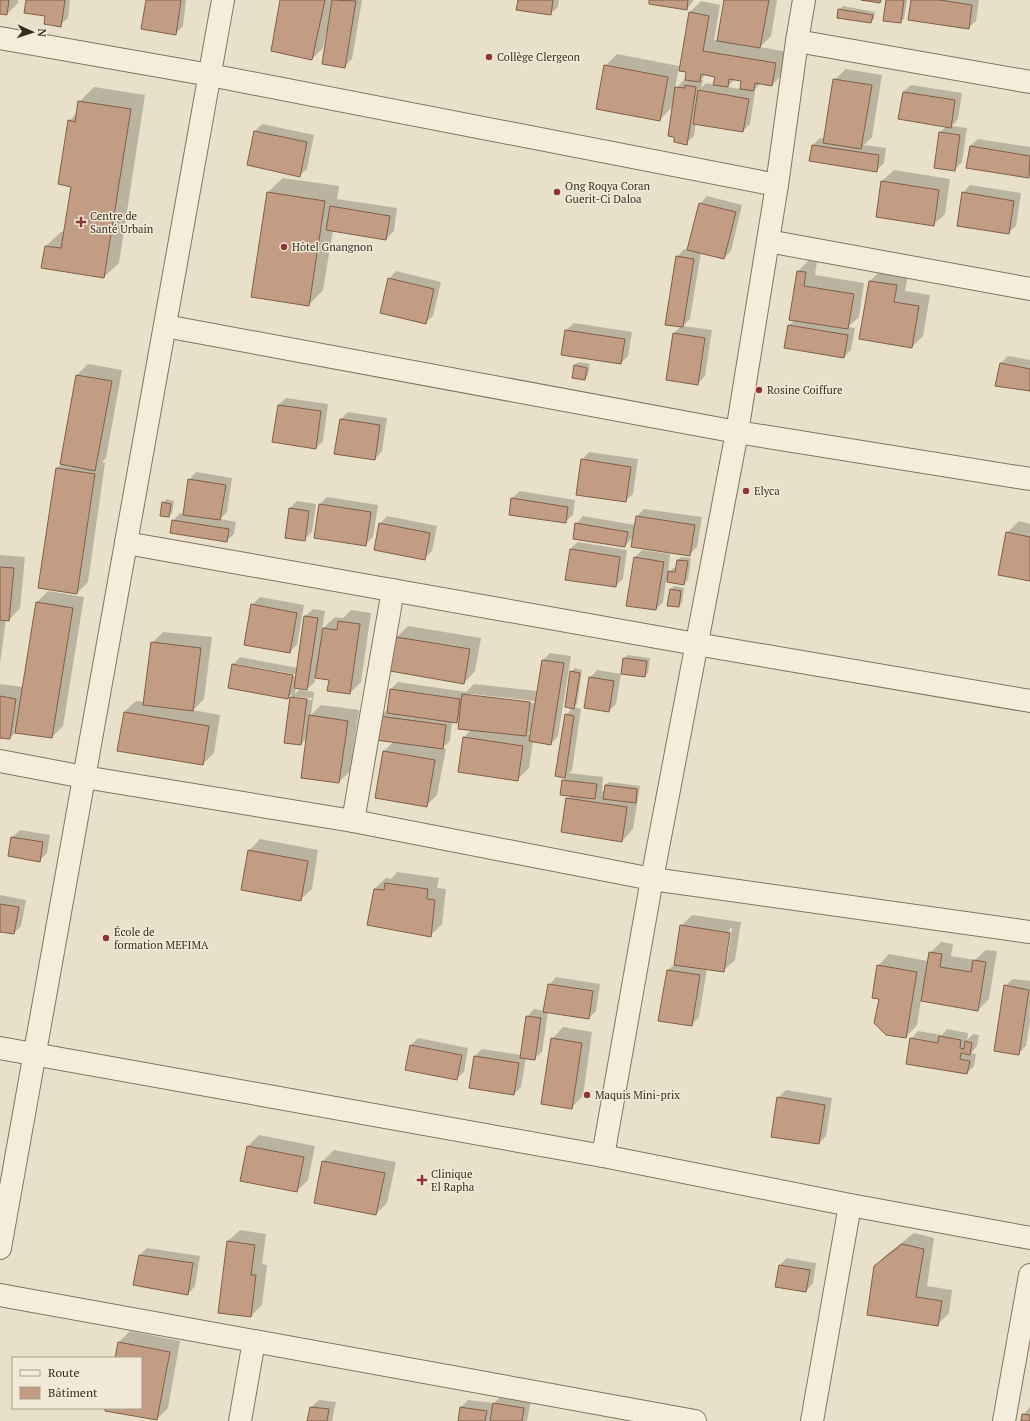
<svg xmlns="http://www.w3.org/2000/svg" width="1030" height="1421" font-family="'PT Serif',serif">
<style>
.shadow{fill:#0003;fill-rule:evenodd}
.building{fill:#c39d83;stroke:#805e48}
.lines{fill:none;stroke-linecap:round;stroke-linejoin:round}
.street-casing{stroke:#84735f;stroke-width:24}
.street{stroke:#f5eddb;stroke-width:22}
.poi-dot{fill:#8c3637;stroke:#f2ead7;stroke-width:1.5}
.labels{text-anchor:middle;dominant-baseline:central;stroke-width:3;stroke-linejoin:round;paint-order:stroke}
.poi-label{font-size:11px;fill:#362b21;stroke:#f2ead7;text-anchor:start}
</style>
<rect width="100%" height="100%" fill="#e9e0c9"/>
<g class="shadow">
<path d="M0 0H18V3L7 14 0 13Z"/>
<path d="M27 0H70L68 18 60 25Z"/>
<path d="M147 0H186L183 26 175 34Z"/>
<path d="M281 0H362L352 59 344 67 328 34 326 33 323 48 312 59Z"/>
<path d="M519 0H559L558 7 550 14Z"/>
<path d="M650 0H694L687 9Z"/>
<path d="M725 0H777L771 36 760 47 787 52 783 74 772 85 761 83 753 91 755 92 750 124 743 131 696 123 694 136 686 143 673 106 660 120 605 66 617 54 679 66 675 89 684 80H686L689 13 701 1 720 5 714 40H718ZM706 74 716 76 715 85 706 83 701 88 703 80H701ZM735 79 742 80 741 89 727 87Z"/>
<path d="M888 0H907L904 19 900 22Z"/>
<path d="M912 0H979L976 21 968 28Z"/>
<path d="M843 6 875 12 874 19 871 22 839 10Z"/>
<path d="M846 69 882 75 872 137 864 145 886 148 884 163 876 171 813 145 820 138 825 139 834 80Z"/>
<path d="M911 85 962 93 958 119 952 126 967 128 962 162 954 170 940 132 947 126 903 92Z"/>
<path d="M94 87 145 95 119 263 104 277 46 246 61 232H64L72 186 69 121 78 112 79 102Z"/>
<path d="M262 124 314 135 307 169 299 176 248 165 255 131Z"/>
<path d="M978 139 1030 147V175L1029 176 970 146Z"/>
<path d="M894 170 950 179 945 214 933 225 882 181Z"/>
<path d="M283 178 339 186 337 199 397 208 394 231 386 239 333 230 323 290 309 305 268 192Z"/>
<path d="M970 185 1021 193 1016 226 1008 233 963 193Z"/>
<path d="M707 196 742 205 731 251 724 258 701 252 690 319 683 326 712 330 705 376 697 384 674 333 681 326 677 257 684 249 688 250 700 204Z"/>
<path d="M809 260 817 261 815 275 864 283 859 317 848 327 855 328 851 350 844 357 788 326 795 320 798 271Z"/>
<path d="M881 270 908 274 905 291 930 295 923 336 912 347 870 281Z"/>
<path d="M396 271 441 282 433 316 425 323 389 279Z"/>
<path d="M574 323 632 332 628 356 621 363 566 330Z"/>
<path d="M1008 356 1030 360V390L1001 363Z"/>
<path d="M578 362 590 364 588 375 584 379 574 366Z"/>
<path d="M88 364 122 370 106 458 102 462 105 463 88 582 77 593 57 468 61 464 77 375Z"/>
<path d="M286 398 328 404 323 441 316 448 278 405Z"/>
<path d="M348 412 387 418 382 451 375 459 340 420Z"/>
<path d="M589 452 638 459 633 494 625 501 582 460Z"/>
<path d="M196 472 232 478 227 512 220 519 236 522 234 534 226 541 173 521 180 513 184 514 189 480Z"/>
<path d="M520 491 575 500 573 515 565 522 512 498Z"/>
<path d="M327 497 378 505 373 537 365 545 320 504Z"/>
<path d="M167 499 174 501 172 513 169 516 163 503Z"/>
<path d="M297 501 316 504 312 532 304 540 290 508Z"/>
<path d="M644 509 702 517 697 547 689 555 633 537 625 546 576 524 583 516 635 525 637 516Z"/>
<path d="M387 516 437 526 432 551 424 559 380 524Z"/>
<path d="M1019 521 1030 524V580L1007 533Z"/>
<path d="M578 542 627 550 623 579 615 586 570 549Z"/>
<path d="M642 550 670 554 668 574 673 568 677 569 678 560 681 557 691 558 688 580 684 584 666 581 663 602 656 609 635 557Z"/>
<path d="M0 555 25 557 20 608 9 620 6 619 0 664Z"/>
<path d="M674 586 684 588 682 603 678 606 671 590Z"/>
<path d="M48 591 84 597 63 726 52 737 16 732 10 738 0 737V684L24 687 37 602Z"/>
<path d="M260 597 304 605 297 645 289 652 252 605Z"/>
<path d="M313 609 325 611 322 629 335 617 343 618 351 610 371 613 361 682 350 693 330 680 315 677V682L307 689 296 687 295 694 299 690 314 692 311 715 321 705 359 710 350 771 339 782 307 738 301 744 285 742 292 694 288 698 233 665 240 657 298 668 305 616ZM237 664 298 675V677L237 666ZM296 697 312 698V700L296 699Z"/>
<path d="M408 626 481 638 475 671 464 683 391 671 397 637Z"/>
<path d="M163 632 212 637 204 699 193 710 220 715 214 753 203 764 124 712 136 701 145 702 152 643Z"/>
<path d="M550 653 571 656 558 736 551 744 533 741 529 768 517 780 459 771 464 737 472 729 461 717 456 721H452L450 741 442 748 446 749 437 795 426 806 384 751 394 741 380 716 388 709 391 689 398 682 466 692 474 684 538 691 543 660ZM471 694 535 701 534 703 471 696ZM532 729 531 734H527Z"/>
<path d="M628 655 650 658 648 673 645 676 622 673 624 658Z"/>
<path d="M575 668 582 670 577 704 574 707 581 709 572 770 569 773 603 777 602 791H605V785L609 782 640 786 633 829 622 841 567 799 571 795 563 780 566 777 556 776 566 715 573 707 571 672Z"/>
<path d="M597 670 621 674 616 704 609 711 590 678Z"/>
<path d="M20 830 50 835 47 853 39 861 9 855 12 837Z"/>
<path d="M260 839 318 850 312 889 300 900 249 851Z"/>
<path d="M397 872 439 878 437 888 446 889 442 924 430 936 374 889 386 878 391 879Z"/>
<path d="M0 895 26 900 21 926 14 933 0 931Z"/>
<path d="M692 915 741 922 735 960 723 971 707 969 699 1017 692 1024 668 970 675 964 681 926ZM730 928H732L727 960H725Z"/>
<path d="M941 942 953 944 951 956 975 960 986 950 997 951 989 999 978 1010 921 1000 917 1025 906 1037 878 966 889 954 928 961 930 953Z"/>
<path d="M556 977 600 984 596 1011 589 1018 548 1012 542 1052 534 1059 526 1058 521 1087 514 1094 474 1057 482 1049 521 1055 527 1017 534 1009 545 1011 549 985Z"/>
<path d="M1013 979 1030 981V1021L1026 1046 1018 1054 1005 986Z"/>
<path d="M563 1027 592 1032 583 1096 571 1108 552 1039Z"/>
<path d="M947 1029 968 1033 967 1040 973 1034 979 1035 977 1046 971 1053 976 1054 974 1066 967 1073 911 1039 918 1031 942 1035Z"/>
<path d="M418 1038 468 1048 464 1072 456 1079 411 1045Z"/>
<path d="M786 1090 832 1098 826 1136 819 1143 778 1098Z"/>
<path d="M259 1135 315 1146 308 1180 297 1191 248 1146Z"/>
<path d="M334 1150 396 1162 387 1203 376 1214 323 1161Z"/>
<path d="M240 1230 266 1234 262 1264 267 1265 262 1305 251 1316 228 1241Z"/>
<path d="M914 1233 934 1238 927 1286 952 1290 949 1313 938 1324 875 1266 886 1255Z"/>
<path d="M147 1248 200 1256 195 1286 188 1294 135 1285 140 1255Z"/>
<path d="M787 1258 816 1263 813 1283 806 1291 780 1265Z"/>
<path d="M130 1331 180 1341 168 1408 157 1419 106 1408H141V1358H116L118 1343Z"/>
<path d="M502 1396 531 1400 527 1421H459L461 1407 468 1400 494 1403Z"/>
<path d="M319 1400 336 1402 332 1421H308L311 1407Z"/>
<path d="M1030 1407V1421H1022L1023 1415Z"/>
</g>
<g class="building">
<path d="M0 0H9L7 15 0 14Z"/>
<path d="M26 0H65L61 27 44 24 45 16 24 13Z"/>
<path d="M146 0H181L176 35 141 29Z"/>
<path d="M280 0H325L312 60 271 51Z"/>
<path d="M332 0 356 1 345 68 322 64Z"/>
<path d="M518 0H553L551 15 516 10Z"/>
<path d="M649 0H688L687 10 649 4Z"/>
<path d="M724 0H769L760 48 717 41Z"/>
<path d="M861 0H881L880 3Z"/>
<path d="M886 0H904L901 23 883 21Z"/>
<path d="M911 0H940L972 5 969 29 908 20Z"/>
<path d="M838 9 873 15 871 23 837 18Z"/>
<path d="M689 12 709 16 703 51 776 63 772 86 755 83 754 91 740 89 741 81 729 79 728 87 713 85 715 77 701 74 700 82 685 80 686 72 679 71Z"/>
<path d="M604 65 668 77 660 121 596 109Z"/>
<path d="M833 79 872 85 861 149 823 143Z"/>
<path d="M685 85 696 87 687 145 674 142V137L668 136 675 87 685 88Z"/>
<path d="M698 90 749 99 743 132 693 124Z"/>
<path d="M903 92 955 100 951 128 898 119Z"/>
<path d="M78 101 131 109 104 278 41 268 45 246 61 248 71 187 58 184 68 120 75 122Z"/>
<path d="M254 131 307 142 300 177 247 165Z"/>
<path d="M939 132 960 135 955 171 934 168Z"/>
<path d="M812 145 879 155 877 172 809 161Z"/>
<path d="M970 146 1030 156 1029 178 966 168Z"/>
<path d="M881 181 939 190 934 226 876 217Z"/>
<path d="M267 192 325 201 309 306 251 297Z"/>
<path d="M962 192 1014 201 1009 234 957 226Z"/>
<path d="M699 203 736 212 724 259 687 250Z"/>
<path d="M330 206 390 216 386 240 326 230Z"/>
<path d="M676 256 694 259 683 327 665 325Z"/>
<path d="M797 271 806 272 804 286 854 294 848 329 789 320Z"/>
<path d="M388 278 434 289 426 324 380 313Z"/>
<path d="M869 281 897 285 894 302 919 306 912 348 859 339Z"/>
<path d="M788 325 848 335 844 358 784 348Z"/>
<path d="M565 330 625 339 621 364 561 355Z"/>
<path d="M673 333 705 338 698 385 666 380Z"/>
<path d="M1000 363 1030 369V391L995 386Z"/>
<path d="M574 365 587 368 585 380 572 378Z"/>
<path d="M76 375 112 381 95 471 60 464Z"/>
<path d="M278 405 321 411 316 449 272 442Z"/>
<path d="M340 419 380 425 375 460 334 454Z"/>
<path d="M581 459 631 467 626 502 576 495Z"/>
<path d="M56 468 95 474 77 594 38 588Z"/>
<path d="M188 479 226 485 220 520 183 515Z"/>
<path d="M511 498 568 507 566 523 509 515Z"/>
<path d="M162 502 171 504 169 517 160 516Z"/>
<path d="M319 504 371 512 366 546 314 538Z"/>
<path d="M289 508 309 511 305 541 285 538Z"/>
<path d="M636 516 695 525 690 556 631 547Z"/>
<path d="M172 520 229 529 227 542 170 533Z"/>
<path d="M379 523 430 533 425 560 374 550Z"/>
<path d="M575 523 628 532 625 547 573 539Z"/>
<path d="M1006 532 1030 537V581L998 575Z"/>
<path d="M570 549 620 557 616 587 565 580Z"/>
<path d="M634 557 664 562 656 610 626 606Z"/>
<path d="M677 560 688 561 684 585 667 582 668 571 675 572Z"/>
<path d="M0 567 14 568 9 621 0 620Z"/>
<path d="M670 589 681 591 679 607 667 606Z"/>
<path d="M36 602 73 608 52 738 15 733Z"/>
<path d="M251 604 297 613 290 653 244 645Z"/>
<path d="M304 616 318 618 307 690 294 688Z"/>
<path d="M338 621 360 624 350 694 327 691 329 680 315 678 323 628 337 630Z"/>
<path d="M396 637 470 649 464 684 390 671Z"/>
<path d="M151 642 201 648 193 711 143 705Z"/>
<path d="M623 658 647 661 645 677 621 674Z"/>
<path d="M542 660 564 663 551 745 529 741Z"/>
<path d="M232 664 293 675 288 699 228 688Z"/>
<path d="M570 671 580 673 574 709 565 707Z"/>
<path d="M589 677 614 681 609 712 584 708Z"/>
<path d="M390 689 460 699 457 723 387 713Z"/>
<path d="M462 694 530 702 526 736 458 729Z"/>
<path d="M0 696 16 699 10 739 0 738Z"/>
<path d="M290 697 307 699 301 745 284 743Z"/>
<path d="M124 712 209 726 203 765 117 751Z"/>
<path d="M565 714 574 716 565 778 555 776Z"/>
<path d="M309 715 348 721 339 783 301 778Z"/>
<path d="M379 716 446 725 443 749 376 740Z"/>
<path d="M463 737 523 746 518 781 458 772Z"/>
<path d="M383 751 435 760 427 807 375 798Z"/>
<path d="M562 780 597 784 595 799 560 795Z"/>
<path d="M605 785 637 789 636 803 603 799Z"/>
<path d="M566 798 627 807 622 842 561 832Z"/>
<path d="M11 837 43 842 40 862 8 856Z"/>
<path d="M248 850 308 861 301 901 241 890Z"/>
<path d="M385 883 428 889 427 899 435 900 431 937 367 925 374 889 384 890Z"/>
<path d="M0 904 19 907 14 934 0 932Z"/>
<path d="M680 925 730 933 724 972 674 965Z"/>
<path d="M929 952 942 954 940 967 971 972 973 960 986 962 978 1011 921 1001Z"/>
<path d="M877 965 917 972 906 1038 886 1035 874 1023 879 999 872 998Z"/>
<path d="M667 970 700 975 692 1026 658 1021Z"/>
<path d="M548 984 593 991 589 1019 543 1012Z"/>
<path d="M1004 985 1029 990 1019 1055 994 1051Z"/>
<path d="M526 1016 541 1018 535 1060 520 1058Z"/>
<path d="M939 1036 961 1040 960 1048 964 1049 965 1041 972 1043 970 1055 961 1053 960 1059 970 1061 967 1074 906 1064 910 1038 938 1043Z"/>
<path d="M551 1038 582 1043 572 1109 541 1104Z"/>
<path d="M410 1045 462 1055 457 1080 405 1070Z"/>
<path d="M474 1056 519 1063 514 1095 469 1088Z"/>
<path d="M777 1097 825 1105 819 1144 771 1137Z"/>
<path d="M247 1146 304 1157 297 1192 240 1181Z"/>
<path d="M322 1161 385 1173 376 1215 314 1203Z"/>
<path d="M227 1241 255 1245 251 1275H256L251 1317 218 1313Z"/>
<path d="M902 1244 924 1249 916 1297 942 1301 938 1326 867 1315 874 1266Z"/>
<path d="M139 1255 193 1263 188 1295 133 1285Z"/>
<path d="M779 1265 810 1270 806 1292 775 1287Z"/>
<path d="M118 1342 170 1352 157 1420 105 1411V1408H141V1358H115Z"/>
<path d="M493 1403 524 1408 522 1421H490Z"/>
<path d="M310 1407 329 1409 327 1421H307Z"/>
<path d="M460 1407 487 1411 485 1421H458Z"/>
<path d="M1022 1414 1030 1415V1421H1021Z"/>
</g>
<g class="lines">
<g class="street-casing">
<g id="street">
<path d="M0 38 210 75 777 185"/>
<path d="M797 41 1030 82"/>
<path d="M768 241 1030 289"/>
<path d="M165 326 737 432 1030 479"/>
<path d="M126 543 696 644 1030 701"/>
<path d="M0 761 84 777 353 821 652 879 1030 932"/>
<path d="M353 821 393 590"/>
<path d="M0 1048 603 1156 850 1205 1030 1238"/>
<path d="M603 1156 652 879 737 432 777 185 797 41 804 0"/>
<path d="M0 1248 223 0"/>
<path d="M0 1295 695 1421"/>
<path d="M240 1421 254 1341"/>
<path d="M812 1421 850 1205"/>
<path d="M1004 1421 1030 1275"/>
</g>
</g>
<use href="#street" class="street"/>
</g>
<g class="poi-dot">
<circle cx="489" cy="57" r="4"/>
<circle cx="557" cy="192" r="4"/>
<path d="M79 216h4v4h4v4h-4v4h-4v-4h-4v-4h4z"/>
<circle cx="284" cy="247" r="4"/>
<circle cx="759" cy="390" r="4"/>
<circle cx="746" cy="491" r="4"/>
<circle cx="106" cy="938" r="4"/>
<circle cx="587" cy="1095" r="4"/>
<path d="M420 1174h4v4h4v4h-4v4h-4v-4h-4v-4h4z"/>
</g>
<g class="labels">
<g class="poi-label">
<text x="497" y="57">Collège Clergeon</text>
<text x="565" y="186">Ong Roqya Coran<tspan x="565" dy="13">Guerit-Ci Daloa</tspan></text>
<text x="90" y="216">Centre de<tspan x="90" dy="13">Santé Urbain</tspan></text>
<text x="292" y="247">Hôtel Gnangnon</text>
<text x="767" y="390">Rosine Coiffure</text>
<text x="754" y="491">Elyca</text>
<text x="114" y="932">École de<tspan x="114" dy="13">formation MEFIMA</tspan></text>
<text x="595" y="1095">Maquis Mini-prix</text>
<text x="431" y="1174">Clinique<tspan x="431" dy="13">El Rapha</tspan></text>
</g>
</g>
<rect x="12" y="1357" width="130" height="52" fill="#f2ead7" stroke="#a79e8e"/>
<rect x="20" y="1370" width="20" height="6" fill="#f5eddb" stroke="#a79e8e"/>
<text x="48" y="1377" font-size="12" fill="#362b21">Route</text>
<rect x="20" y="1387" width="20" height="12" fill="#c39d83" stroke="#a79e8e"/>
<text x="48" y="1397" font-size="12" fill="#362b21">Bâtiment</text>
<g transform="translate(32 32) rotate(93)" stroke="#f2ead7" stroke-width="3" paint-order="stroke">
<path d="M0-3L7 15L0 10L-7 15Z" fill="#362b21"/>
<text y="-6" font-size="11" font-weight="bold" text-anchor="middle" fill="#362b21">N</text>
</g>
</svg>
